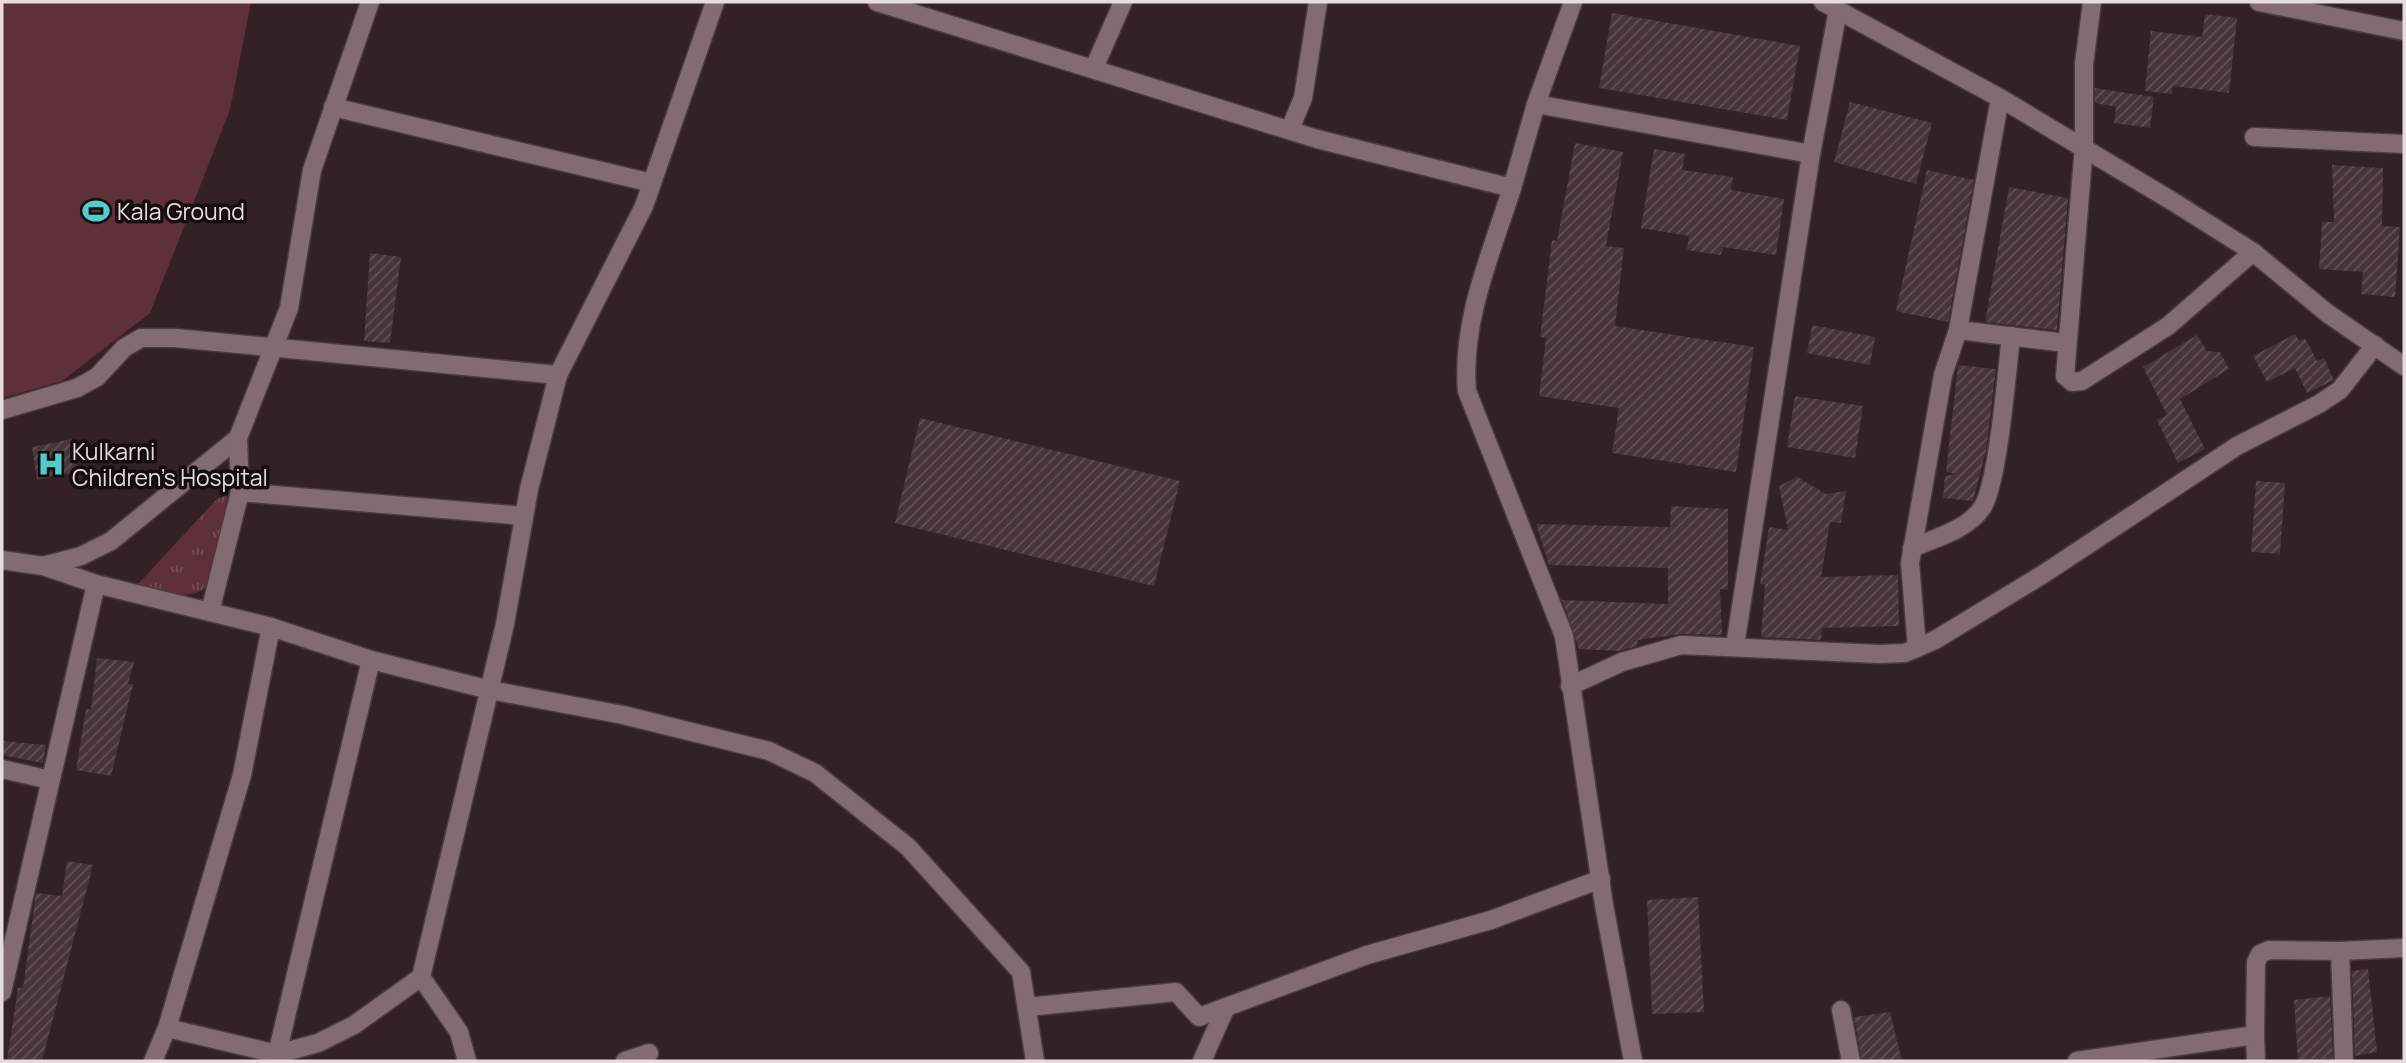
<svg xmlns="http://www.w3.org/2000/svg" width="2406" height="1063" font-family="Manrope,sans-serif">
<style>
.grass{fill:url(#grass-tufts)}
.pitch{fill:#5e313a}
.building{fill:url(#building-hatch)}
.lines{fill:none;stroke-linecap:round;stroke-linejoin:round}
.minor-casing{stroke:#4b3c3f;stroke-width:21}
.minor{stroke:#836c6f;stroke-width:18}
.labels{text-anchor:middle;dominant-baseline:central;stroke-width:7;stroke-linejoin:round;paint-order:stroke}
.poi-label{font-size:23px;fill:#e8dbdc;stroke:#150d0e;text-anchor:start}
</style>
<defs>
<pattern id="grass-tufts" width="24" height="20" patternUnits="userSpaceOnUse" patternTransform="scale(1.75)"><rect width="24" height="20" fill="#5e313a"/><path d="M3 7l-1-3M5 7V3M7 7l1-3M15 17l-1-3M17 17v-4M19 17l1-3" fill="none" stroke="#754e56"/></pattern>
<pattern id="building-hatch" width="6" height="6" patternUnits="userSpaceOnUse" patternTransform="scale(1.75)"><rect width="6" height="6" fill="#493438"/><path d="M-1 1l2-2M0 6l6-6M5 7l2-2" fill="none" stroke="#635154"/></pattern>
</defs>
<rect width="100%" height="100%" fill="#332124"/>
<path class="grass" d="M227 495 229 507 210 583C194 603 162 593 140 588L138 584 217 499Z"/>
<path class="pitch" d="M2 2H251L230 110 150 313 62 381 2 398Z"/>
<g class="building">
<path d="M1612 13 1800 46 1787 120 1599 88Z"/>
<path d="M2205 14 2237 18 2229 93 2173 86 2172 94 2145 91 2151 31 2202 37Z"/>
<path d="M2095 88 2154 97 2150 128 2114 123 2116 107 2095 103Z"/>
<path d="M1850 102 1932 123 1916 184 1834 162Z"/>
<path d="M1575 143 1623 152 1606 246 1624 248 1615 326 1754 347 1736 472 1612 453 1619 408 1539 396 1546 338 1540 337 1552 240 1557 241Z"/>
<path d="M1654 149 1685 154 1682 170 1733 177 1731 190 1784 199 1776 255 1723 247 1721 255 1687 250 1689 236 1641 228Z"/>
<path d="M2332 165 2383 168 2382 226 2400 227 2395 297 2361 294 2363 272 2319 269 2322 222H2334Z"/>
<path d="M1927 170 1974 180 1948 322 1896 311Z"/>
<path d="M2009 187 2068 198 2057 330 1985 322Z"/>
<path d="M370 253 401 257 390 343 364 341Z"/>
<path d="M1812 325 1875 337 1870 365 1807 353Z"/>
<path d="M2295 334 2299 341 2305 338 2317 361 2324 358 2334 380 2307 393 2295 368 2267 382 2253 356Z"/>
<path d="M2197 335 2207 351 2220 352 2229 369 2180 399 2205 449 2178 463 2157 420 2167 415 2143 367Z"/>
<path d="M1958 365 1996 369 1986 451 1973 501 1943 498 1945 476 1957 474 1946 472Z"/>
<path d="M1795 396 1863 406 1855 458 1787 447Z"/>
<path d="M920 418 1180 481 1154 586 895 523Z"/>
<path d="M72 439 78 472 37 480 32 447Z"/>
<path d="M1797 477 1826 494 1846 491 1841 523 1830 522 1821 577 1898 575 1899 626 1822 628 1821 640 1761 637 1765 585 1760 584 1769 527 1788 530 1779 486Z"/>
<path d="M2256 481 2285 483 2280 554 2251 552Z"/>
<path d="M1671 506 1728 509V590L1720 589 1722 635 1681 634 1638 640 1637 646 1619 651 1579 649 1562 600 1668 604V568L1549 565 1536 524 1670 527Z"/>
<path d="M97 658 134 662 128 684H133L111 776 76 770 86 709 91 710Z"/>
<path d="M2 741 46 745 43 763 2 755Z"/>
<path d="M67 861 93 865 42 1061H7L18 988H23L36 893 62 896Z"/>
<path d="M1698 897 1704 1012 1652 1014 1647 900Z"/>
<path d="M2368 969 2377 1052 2355 1056 2352 971Z"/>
<path d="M2330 996 2333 1060 2298 1061 2294 1000Z"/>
<path d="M1890 1012 1902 1061H1862L1854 1017Z"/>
</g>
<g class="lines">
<g class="minor-casing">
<g id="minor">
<path d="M877 2 1317 139 1512 188 1536 104 1573 2"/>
<path d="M1823 2 2000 98 2172 201 2253 252 2327 313 2404 366"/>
<path d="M2092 2 2084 64V146L2065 376 2072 382 2082 381 2168 326 2253 252"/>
<path d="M2259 2 2404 31"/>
<path d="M1094 68 1123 2"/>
<path d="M2000 98 1958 330 2066 343"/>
<path d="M1536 104 1811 154"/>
<path d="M333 107 652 183"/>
<path d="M1290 129 1303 98 1318 2"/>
<path d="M2254 137 2404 144"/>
<path d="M1512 188C1491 254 1461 321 1467 391L1564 636 1604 905 1633 1061"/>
<path d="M558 375 644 206 715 2"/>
<path d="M2 410 77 388 97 377 124 348 141 338H175L558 375 529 489 505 624 421 977"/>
<path d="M240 492 524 516"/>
<path d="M1912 548C1935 538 1967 530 1982 508 1998 485 2007 370 2011 336"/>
<path d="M2 560 43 566 81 556 111 541 238 438 289 308 312 170 370 2"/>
<path d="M43 566 96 584 271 627 371 660 490 690 623 715 769 751 815 773 908 847 1021 972 1035 1061"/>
<path d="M210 612 240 492 238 438"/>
<path d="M1735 646 1811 154 1838 10"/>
<path d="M1917 648 1910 563 1943 375 1958 330"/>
<path d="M1570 686 1622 662 1681 645 1879 654 1905 653 1935 640 2045 573 2237 446 2319 404 2340 390 2375 345"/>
<path d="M2 769 50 780"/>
<path d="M2340 951 2344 1061"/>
<path d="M2 992 96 584"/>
<path d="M1027 1007 1176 992 1199 1017 1367 955 1491 920 1601 879"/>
<path d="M1841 1010 1851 1061"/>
<path d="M167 1028 277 1054 318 1043 354 1025 421 977 459 1032 467 1061"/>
<path d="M2255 1035 2256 1061"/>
<path d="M277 1054 371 660"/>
<path d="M153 1061 167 1028 242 775 271 627"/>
<path d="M625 1061 649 1053"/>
<path d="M1202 1061 1226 1007"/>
<path d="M2077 1061 2255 1035 2256 962 2260 954 2269 950 2340 951 2404 948"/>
</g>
</g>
<use href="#minor" class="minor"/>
</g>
<defs>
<g id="stadium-bare" transform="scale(2.1)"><path d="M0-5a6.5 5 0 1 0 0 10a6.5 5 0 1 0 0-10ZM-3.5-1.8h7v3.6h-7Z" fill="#52cdce" stroke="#150d0e" stroke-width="2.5" paint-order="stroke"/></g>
<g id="hospital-bare" transform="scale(2.1)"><path d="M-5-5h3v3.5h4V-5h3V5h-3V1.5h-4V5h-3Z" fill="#52cdce" stroke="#150d0e" stroke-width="2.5" paint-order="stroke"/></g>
</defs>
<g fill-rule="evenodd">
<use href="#stadium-bare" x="96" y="211"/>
<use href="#hospital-bare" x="51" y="464"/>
</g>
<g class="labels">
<g class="poi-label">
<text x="117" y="211">Kala Ground</text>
<text x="72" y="451">Kulkarni<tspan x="72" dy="26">Children's Hospital</tspan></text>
</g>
</g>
<rect width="2406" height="1063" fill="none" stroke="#e8dbdc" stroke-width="7"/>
</svg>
